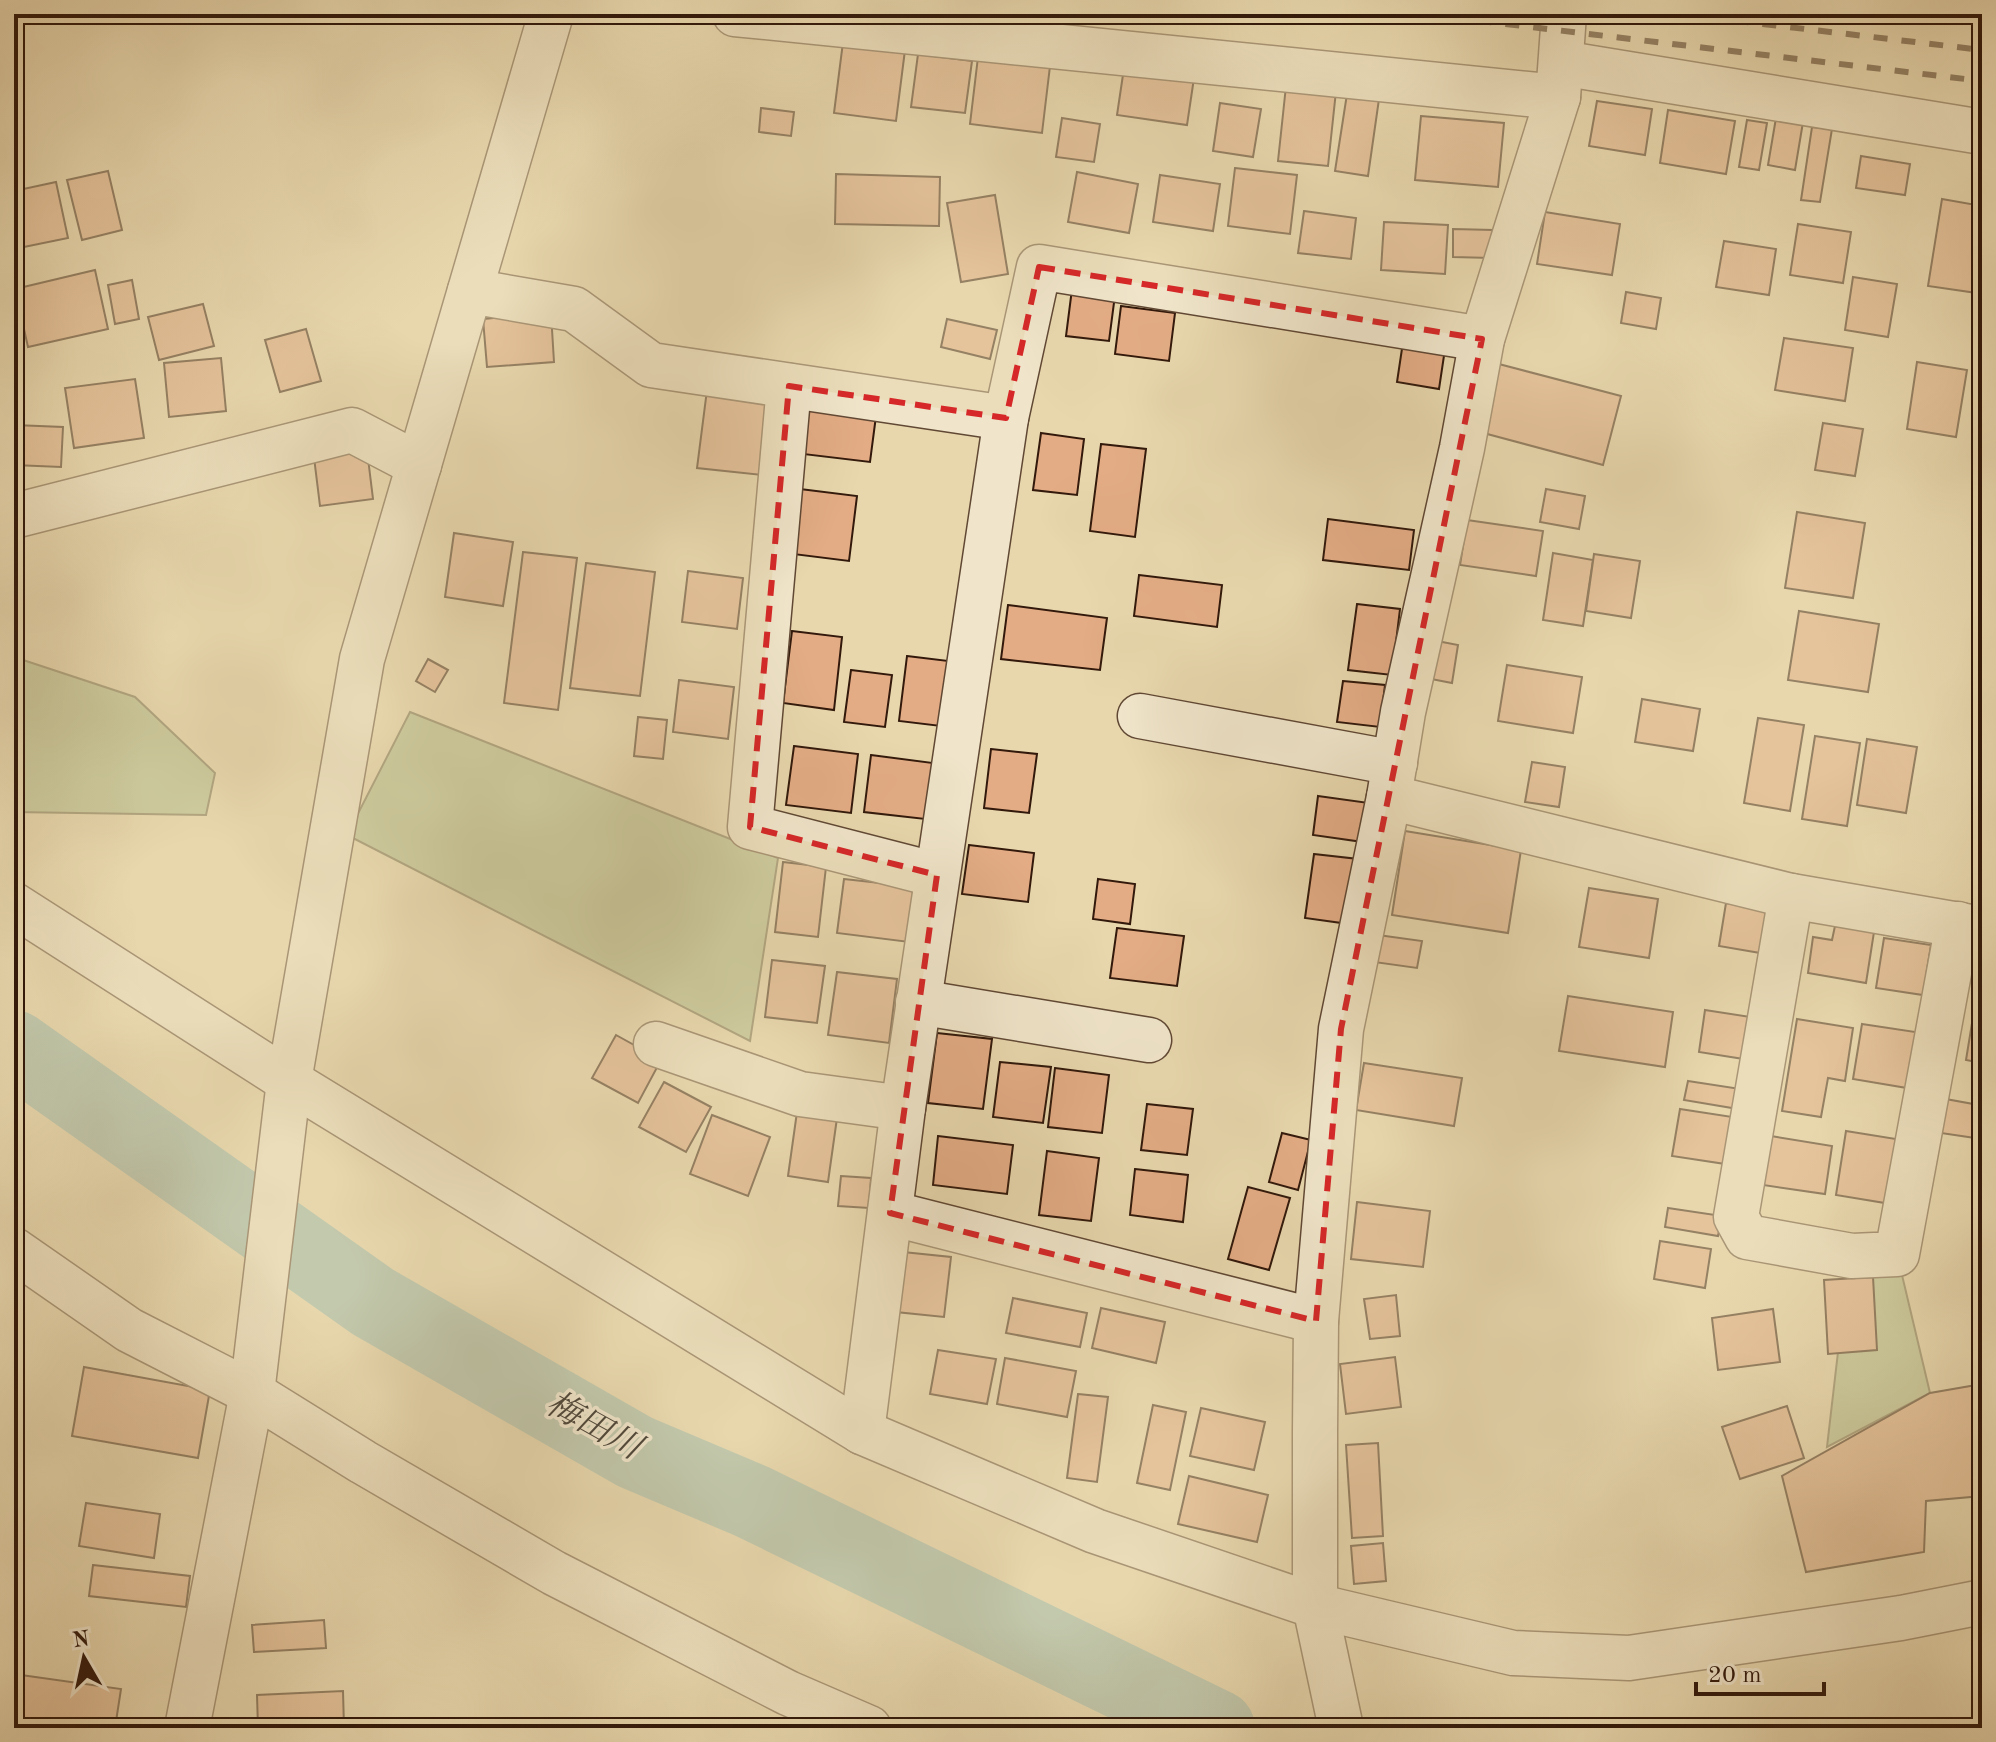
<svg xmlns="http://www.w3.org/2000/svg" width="1996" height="1742" font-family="'Old Standard TT','Noto Serif JP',serif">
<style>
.green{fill:#b0bf8e;stroke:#716c4c;stroke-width:2}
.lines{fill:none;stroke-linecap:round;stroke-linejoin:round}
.river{stroke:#97b9ae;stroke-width:76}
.building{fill:#e3ac85;stroke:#32190b;stroke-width:2}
.minor-casing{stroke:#604834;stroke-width:47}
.minor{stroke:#f0e5ca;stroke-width:44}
.rail{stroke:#32190b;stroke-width:6;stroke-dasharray:14 14;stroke-linecap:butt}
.marked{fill:none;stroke:#d62828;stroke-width:6;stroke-dasharray:16 10;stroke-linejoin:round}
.labels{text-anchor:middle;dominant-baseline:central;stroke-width:7;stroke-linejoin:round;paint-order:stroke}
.water-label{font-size:34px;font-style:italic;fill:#50493c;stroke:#f0e5ca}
</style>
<rect width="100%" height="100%" fill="#e8d7ad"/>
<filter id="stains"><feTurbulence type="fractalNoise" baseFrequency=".0025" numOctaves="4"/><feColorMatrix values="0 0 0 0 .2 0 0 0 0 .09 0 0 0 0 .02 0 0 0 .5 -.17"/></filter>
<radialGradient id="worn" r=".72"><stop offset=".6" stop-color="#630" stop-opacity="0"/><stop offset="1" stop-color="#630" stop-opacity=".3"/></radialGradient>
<g class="green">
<path d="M14 657 135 697 215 773 206 815 14 812Z"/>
<path d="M410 712 778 858 750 1041 347 835Z"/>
<path d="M1897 1254 1930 1393 1827 1447 1843 1309 1852 1256Z"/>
</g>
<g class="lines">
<path class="river" d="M14 1048 373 1302 635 1452 751 1501 1217 1728"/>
</g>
<g class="building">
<path d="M843 42 905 50 896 121 834 113Z"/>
<path d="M918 54 972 61 965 113 911 107Z"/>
<path d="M978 57 1050 66 1042 133 970 124Z"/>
<path d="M1124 68 1194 78 1187 125 1117 115Z"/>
<path d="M1286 86 1336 91 1328 166 1278 161Z"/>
<path d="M1347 94 1379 99 1368 176 1335 171Z"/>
<path d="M1597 101 1652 109 1645 155 1589 146Z"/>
<path d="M1220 103 1261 109 1253 157 1213 151Z"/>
<path d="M761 108 794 112 791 136 759 132Z"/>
<path d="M1668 110 1735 121 1726 174 1660 163Z"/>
<path d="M1421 116 1504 123 1498 187 1415 180Z"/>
<path d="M1062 118 1100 124 1094 162 1056 157Z"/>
<path d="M1776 118 1803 122 1795 170 1768 165Z"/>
<path d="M1747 120 1767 123 1759 170 1739 167Z"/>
<path d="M1812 127 1832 129 1820 202 1801 200Z"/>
<path d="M1861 156 1910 164 1905 195 1856 188Z"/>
<path d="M1235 168 1297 175 1290 234 1228 226Z"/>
<path d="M108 171 122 230 82 240 67 180Z"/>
<path d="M1077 172 1138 184 1129 233 1068 222Z"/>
<path d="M836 174 940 177 939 226 835 224Z"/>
<path d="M1160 175 1220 184 1213 231 1153 222Z"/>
<path d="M56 182 68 238 14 249V191Z"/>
<path d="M995 195 1008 274 961 282 947 203Z"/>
<path d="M1942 199 1982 206V264L1977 293 1928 286Z"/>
<path d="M1304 211 1356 218 1351 259 1298 253Z"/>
<path d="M1545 212 1620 224 1612 275 1537 264Z"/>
<path d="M1384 222 1448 225 1445 274 1381 270Z"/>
<path d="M1798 224 1851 232 1843 283 1790 275Z"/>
<path d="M1453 229 1493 230 1492 258 1453 257Z"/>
<path d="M1724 241 1776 249 1769 295 1716 287Z"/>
<path d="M95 270 108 329 28 347 15 289Z"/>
<path d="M1853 277 1897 284 1888 337 1845 330Z"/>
<path d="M132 280 139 319 115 324 108 285Z"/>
<path d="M1072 289 1115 295 1109 341 1066 336Z"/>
<path d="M1626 292 1661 298 1656 329 1621 323Z"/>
<path d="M203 304 214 346 159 360 148 317Z"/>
<path d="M1121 306 1175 313 1169 361 1115 354Z"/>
<path d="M551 313 554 362 487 367 483 319Z"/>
<path d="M947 319 997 330 990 359 941 347Z"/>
<path d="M306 329 321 381 280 392 265 340Z"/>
<path d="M1784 338 1853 348 1845 401 1775 390Z"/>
<path d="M1403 342 1445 349 1439 389 1397 382Z"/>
<path d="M221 358 226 411 169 417 164 363Z"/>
<path d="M1917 362 1967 370 1956 437 1907 429Z"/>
<path d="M1495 363 1621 396 1603 465 1476 431Z"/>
<path d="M135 379 144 438 74 448 65 388Z"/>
<path d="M708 382 772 390 762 475 697 468Z"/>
<path d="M809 408 876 416 870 462 803 454Z"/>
<path d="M1823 423 1863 429 1855 476 1815 470Z"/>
<path d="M14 425 63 427 61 467 14 465Z"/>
<path d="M1041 433 1084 439 1077 495 1033 490Z"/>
<path d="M366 442 373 499 320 506 313 449Z"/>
<path d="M1101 444 1146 449 1135 537 1090 531Z"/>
<path d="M1982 467V507L1976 506Z"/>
<path d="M800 489 857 496 849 561 793 554Z"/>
<path d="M1546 489 1585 496 1579 529 1540 522Z"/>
<path d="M1797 512 1865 523 1853 598 1785 588Z"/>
<path d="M1328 519 1414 530 1409 570 1323 560Z"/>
<path d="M1467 520 1543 531 1536 576 1460 565Z"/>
<path d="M454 533 513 542 503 606 445 597Z"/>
<path d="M523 552 577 558 558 710 504 703Z"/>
<path d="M1553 553 1593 560 1583 626 1543 620Z"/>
<path d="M1594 554 1640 561 1631 618 1586 611Z"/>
<path d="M586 563 655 572 640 696 570 688Z"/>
<path d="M688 571 743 578 737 629 682 622Z"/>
<path d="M1139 575 1222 585 1217 627 1134 616Z"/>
<path d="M1982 586V626L1976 625Z"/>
<path d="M1357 604 1400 609 1392 675 1348 670Z"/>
<path d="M1008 605 1107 618 1100 670 1001 659Z"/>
<path d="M1799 611 1879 624 1868 692 1788 680Z"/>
<path d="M792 631 842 637 834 710 783 703Z"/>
<path d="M1432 640 1458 645 1452 683 1426 678Z"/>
<path d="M907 656 957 662 949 727 899 721Z"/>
<path d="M428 659 448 670 435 692 416 681Z"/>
<path d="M1507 665 1582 677 1573 733 1498 721Z"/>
<path d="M851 670 892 675 885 727 844 722Z"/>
<path d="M679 680 734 687 728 739 673 732Z"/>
<path d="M1343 681 1385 685 1380 727 1337 722Z"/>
<path d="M1642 699 1700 709 1693 751 1635 742Z"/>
<path d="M638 717 667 720 663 759 634 756Z"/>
<path d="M1758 718 1804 725 1790 811 1744 803Z"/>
<path d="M1815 736 1860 743 1847 826 1802 819Z"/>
<path d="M1867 739 1917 747 1906 813 1857 805Z"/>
<path d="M794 746 858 754 851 813 786 805Z"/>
<path d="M991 749 1037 754 1029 813 984 808Z"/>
<path d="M871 755 933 763 925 819 864 812Z"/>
<path d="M1532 762 1565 767 1559 807 1525 802Z"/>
<path d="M1318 796 1369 803 1363 842 1313 835Z"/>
<path d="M1405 831 1521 850 1508 933 1392 915Z"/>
<path d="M969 845 1034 853 1028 902 962 894Z"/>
<path d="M1314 854 1358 859 1349 924 1305 918Z"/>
<path d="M783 862 826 867 818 937 775 932Z"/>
<path d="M844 879 916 887 909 942 837 933Z"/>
<path d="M1098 879 1135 884 1130 924 1093 919Z"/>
<path d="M1589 888 1658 899 1649 958 1579 947Z"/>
<path d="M1726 903 1779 911 1772 955 1719 946Z"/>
<path d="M1835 926 1874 932 1866 983 1808 973 1813 937 1832 940Z"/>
<path d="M1117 928 1184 936 1177 986 1110 978Z"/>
<path d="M1378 935 1422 941 1417 968 1374 962Z"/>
<path d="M1884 938 1931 945 1923 995 1876 988Z"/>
<path d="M772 960 825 966 817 1023 765 1017Z"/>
<path d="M837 972 897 979 889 1043 828 1035Z"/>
<path d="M1568 996 1673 1012 1665 1067 1559 1051Z"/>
<path d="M1705 1010 1757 1018 1750 1060 1699 1052Z"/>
<path d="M1973 1017 1982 1019V1063L1966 1060Z"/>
<path d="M1797 1019 1853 1028 1845 1081 1828 1078 1821 1117 1782 1111Z"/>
<path d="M1862 1024 1922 1033 1913 1089 1853 1079Z"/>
<path d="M937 1033 992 1039 983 1109 928 1103Z"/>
<path d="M616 1035 661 1060 638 1103 592 1078Z"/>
<path d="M1000 1062 1051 1067 1043 1123 993 1117Z"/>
<path d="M1364 1063 1462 1078 1454 1126 1356 1110Z"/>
<path d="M1055 1068 1109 1075 1102 1133 1048 1127Z"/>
<path d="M1688 1081 1747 1090 1744 1110 1684 1100Z"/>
<path d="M664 1082 711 1107 686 1152 639 1127Z"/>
<path d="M1981 1091 1982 1139 1934 1132 1940 1098 1979 1105Z"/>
<path d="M1147 1104 1193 1109 1187 1155 1141 1150Z"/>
<path d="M1680 1109 1739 1118 1732 1165 1672 1156Z"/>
<path d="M797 1112 837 1118 828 1182 788 1176Z"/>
<path d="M712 1115 770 1137 748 1196 690 1174Z"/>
<path d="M1846 1131 1896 1139 1885 1203 1836 1195Z"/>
<path d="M1282 1133 1311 1140 1298 1190 1269 1182Z"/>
<path d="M938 1136 1013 1145 1007 1194 933 1185Z"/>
<path d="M1771 1136 1832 1146 1825 1194 1763 1185Z"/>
<path d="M1047 1151 1099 1158 1091 1221 1039 1215Z"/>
<path d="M1135 1169 1188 1175 1183 1222 1130 1215Z"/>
<path d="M841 1176 871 1178 869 1208 838 1206Z"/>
<path d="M1248 1187 1290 1198 1269 1270 1228 1259Z"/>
<path d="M1357 1202 1430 1211 1423 1267 1351 1259Z"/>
<path d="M1668 1208 1722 1216 1718 1236 1665 1227Z"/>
<path d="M1660 1241 1711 1249 1705 1288 1654 1279Z"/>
<path d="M903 1252 951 1257 944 1317 896 1312Z"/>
<path d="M1873 1277 1877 1350 1828 1354 1824 1280Z"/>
<path d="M1396 1295 1400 1336 1370 1339 1364 1299Z"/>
<path d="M1013 1298 1087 1313 1080 1347 1006 1333Z"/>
<path d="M1101 1308 1165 1322 1156 1363 1092 1348Z"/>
<path d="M1773 1309 1780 1362 1718 1370 1712 1318Z"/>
<path d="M938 1350 996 1359 987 1404 930 1394Z"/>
<path d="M1395 1357 1401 1407 1346 1414 1340 1364Z"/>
<path d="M1005 1358 1076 1371 1067 1417 997 1404Z"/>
<path d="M84 1367 210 1390 198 1458 72 1436Z"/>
<path d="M1982 1384V1496L1926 1501 1924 1552 1806 1572 1782 1476 1930 1393Z"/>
<path d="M1078 1394 1108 1397 1097 1482 1067 1478Z"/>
<path d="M1153 1405 1186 1412 1170 1490 1137 1483Z"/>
<path d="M1787 1406 1804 1458 1740 1479 1722 1427Z"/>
<path d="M1201 1408 1265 1422 1254 1470 1190 1456Z"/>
<path d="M1378 1443 1383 1536 1352 1538 1346 1445Z"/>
<path d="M1189 1476 1268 1495 1257 1542 1178 1524Z"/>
<path d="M86 1503 160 1514 154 1558 79 1546Z"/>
<path d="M1383 1543 1386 1581 1354 1584 1351 1546Z"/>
<path d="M93 1565 190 1576 186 1607 89 1596Z"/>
<path d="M324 1620 326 1648 254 1652 252 1625Z"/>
<path d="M14 1674 121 1689 115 1728H14Z"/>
<path d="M343 1691 344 1728H258L257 1695Z"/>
</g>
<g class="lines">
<g class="minor-casing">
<g id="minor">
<path d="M735 14 1558 97"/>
<path d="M1561 63 1982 132"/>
<path d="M470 291 574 309 651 365 1006 418"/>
<path d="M789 386 750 827 937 875"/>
<path d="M14 516 352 430 419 465"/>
<path d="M1140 716 1395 763"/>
<path d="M1389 797 1791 896 1982 929"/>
<path d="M1791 896 1736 1217 1747 1237 1852 1256 1897 1254 1958 924"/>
<path d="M14 905 289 1081 862 1432 1095 1531 1315 1606 1513 1653 1629 1658 1901 1618 1982 1602"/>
<path d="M918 1002 1149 1040"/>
<path d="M656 1044 800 1094 903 1108"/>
<path d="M890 1213 1316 1321"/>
<path d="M14 1250 129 1330 252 1393 363 1462 554 1573 788 1693 869 1728"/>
<path d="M862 1432 903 1108 1006 418 1039 267 1482 339"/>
<path d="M187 1728 252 1393 289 1081 362 659 551 14"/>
<path d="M1341 1728 1315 1606V1432L1316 1321 1341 1029 1389 797 1403 712 1462 448 1482 339 1558 97 1564 14"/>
</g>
</g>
<use href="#minor" class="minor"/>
<g class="rail">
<path d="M1422 14 1982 81"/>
<path d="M1679 14 1982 50"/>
</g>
</g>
<path d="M0 0H1996V1742H0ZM1039 267 1482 339 1341 1029 1316 1321 890 1213 937 875 750 827 789 386 1006 418Z" fill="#e8d7ad" fill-opacity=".55" fill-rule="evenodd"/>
<path class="marked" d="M1039 267 1482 339 1341 1029 1316 1321 890 1213 937 875 750 827 789 386 1006 418Z"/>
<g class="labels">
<g class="water-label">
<text transform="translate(593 1427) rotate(29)">梅田川</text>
</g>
</g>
<rect width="1996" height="1742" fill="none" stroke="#e8d7ad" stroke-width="48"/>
<rect x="16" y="16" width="1964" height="1710" fill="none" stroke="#32190b" stroke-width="4"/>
<rect x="24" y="24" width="1948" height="1694" fill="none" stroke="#32190b" stroke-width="2"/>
<g transform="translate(84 1658) rotate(351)" stroke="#f0e5ca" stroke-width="6" paint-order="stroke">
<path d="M0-6L14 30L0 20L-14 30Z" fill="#32190b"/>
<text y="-12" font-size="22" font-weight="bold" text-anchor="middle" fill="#32190b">N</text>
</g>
<path d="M1696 1682v12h128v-12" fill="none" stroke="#32190b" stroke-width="4"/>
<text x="1708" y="1682" font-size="24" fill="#32190b" stroke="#f0e5ca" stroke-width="6" paint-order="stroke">20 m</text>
<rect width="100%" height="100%" filter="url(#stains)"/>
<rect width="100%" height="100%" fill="url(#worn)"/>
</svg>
